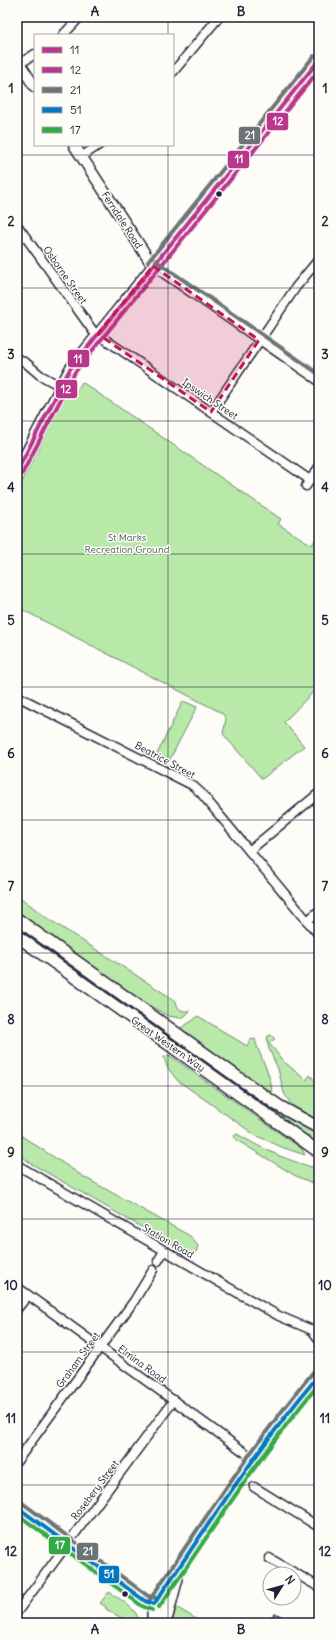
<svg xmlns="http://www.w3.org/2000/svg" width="336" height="1640" font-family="Delius,sans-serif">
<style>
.green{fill:#b8e9a8;stroke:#6d8672}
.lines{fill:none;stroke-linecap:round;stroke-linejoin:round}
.minor-casing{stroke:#22223b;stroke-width:11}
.tertiary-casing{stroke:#22223b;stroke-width:13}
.secondary-casing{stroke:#22223b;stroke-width:14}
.primary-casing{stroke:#22223b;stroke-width:16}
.minor{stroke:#fdfcf7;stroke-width:8}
.tertiary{stroke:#fdfcf7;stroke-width:10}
.secondary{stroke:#fdfcf7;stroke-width:11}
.primary{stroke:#fdfcf7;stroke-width:13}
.bus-1-casing{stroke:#fdfcf7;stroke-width:7}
.bus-2-casing{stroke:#fdfcf7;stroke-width:7}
.bus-3-casing{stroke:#fdfcf7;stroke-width:7}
.bus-4-casing{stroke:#fdfcf7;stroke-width:7}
.bus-5-casing{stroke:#fdfcf7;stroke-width:7}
.bus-1{stroke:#b9368c;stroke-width:4}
.bus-2{stroke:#b9368c;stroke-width:4}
.bus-3{stroke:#6c7476;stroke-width:4}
.bus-4{stroke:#0279c1;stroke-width:4}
.bus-5{stroke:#31aa45;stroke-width:4}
.marked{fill:#c2185b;fill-opacity:0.2;stroke:#c2185b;stroke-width:3;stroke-dasharray:8 5;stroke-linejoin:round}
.grid{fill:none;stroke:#22223b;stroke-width:1;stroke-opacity:0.55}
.bus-dot{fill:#22223b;stroke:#fdfcf7;stroke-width:1.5}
.labels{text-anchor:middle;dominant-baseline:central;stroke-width:3;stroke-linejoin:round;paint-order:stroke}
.street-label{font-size:10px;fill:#22223b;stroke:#fdfcf7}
.park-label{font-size:10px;fill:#4f5e5c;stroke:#fdfcf7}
.line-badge{stroke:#fdfcf7;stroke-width:1.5}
.badge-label{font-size:11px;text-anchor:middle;font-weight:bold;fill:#fff}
.neatline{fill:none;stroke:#22223b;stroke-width:1.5}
.grid-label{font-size:13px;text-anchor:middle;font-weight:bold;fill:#22223b}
</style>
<rect width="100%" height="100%" fill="#fdfcf7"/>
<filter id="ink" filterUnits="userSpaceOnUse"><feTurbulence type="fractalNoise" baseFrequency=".025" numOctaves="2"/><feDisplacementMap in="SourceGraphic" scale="8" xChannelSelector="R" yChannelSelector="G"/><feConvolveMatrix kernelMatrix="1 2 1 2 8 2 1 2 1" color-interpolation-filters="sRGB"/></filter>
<g filter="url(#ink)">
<g class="green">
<path d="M82 382 281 519 278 524 312 545 319 533V686L284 722 304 746 262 779 223 734 226 719 222 713 17 607V492L69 389 76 392Z"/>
<path d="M183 701 197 707 169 761 157 754Z"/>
<path d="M17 895 47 918 176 1001C177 1009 181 1012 190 1011L185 1016 180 1018 168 1016 131 995 17 913Z"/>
<path d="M198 1016 247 1046 250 1040 255 1039C258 1053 275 1082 271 1093L179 1029 192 1021Z"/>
<path d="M271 1035 275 1039 269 1043 283 1061 306 1080 310 1075 319 1085V1122L295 1108 289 1101 284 1093 278 1069 269 1049 267 1041 268 1036Z"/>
<path d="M169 1055 302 1149 305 1155 284 1148 255 1135 177 1080 167 1067 164 1057Z"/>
<path d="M241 1087 266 1104 319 1133V1145L240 1089Z"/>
<path d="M17 1133 84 1177 190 1236 198 1246 196 1252 190 1255 32 1164 17 1153Z"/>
<path d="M237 1134C264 1150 288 1161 319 1169V1186L294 1175 235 1139 234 1136Z"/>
<path d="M109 1592C121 1600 137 1608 140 1623H130L106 1609V1607L100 1603Z"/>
<path d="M176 1607 203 1623H172Z"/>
</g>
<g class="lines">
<g class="minor-casing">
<g id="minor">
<path d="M63 35 80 17"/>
<path d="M19 64 35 54"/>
<path d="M173 72 219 17"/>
<path d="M81 157 99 145"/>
<path d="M17 225 93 331 310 480"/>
<path d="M153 266 319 381"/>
<path d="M17 358 26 363 40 375 60 386"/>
<path d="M211 412 296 287 319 259"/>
<path d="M306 486 319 467"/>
<path d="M17 696 192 785 201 793 319 935"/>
<path d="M249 851 319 793"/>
<path d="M307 921 319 911"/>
<path d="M17 1165 231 1289 279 1316 312 1330 319 1331"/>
<path d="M158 1261 164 1251"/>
<path d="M17 1287 254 1459"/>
<path d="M17 1309 28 1295"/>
<path d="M312 1330 319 1339"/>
<path d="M17 1461 134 1301 153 1270"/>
<path d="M254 1487 319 1527"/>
<path d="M269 1558 319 1587"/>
<path d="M17 1612 174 1400"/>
<path d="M276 1619 283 1623"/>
</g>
</g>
<g class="tertiary-casing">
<g id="tertiary">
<path d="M17 60 35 87"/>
<path d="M74 145 153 266"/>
<path d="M17 471 70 369 319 60"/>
<path d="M17 1507 131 1591 145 1601 154 1604"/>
</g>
</g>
<g class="secondary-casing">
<g id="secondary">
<path d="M17 919 243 1081 279 1106 319 1128"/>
<path d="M17 936 319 1152"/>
</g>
</g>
<g class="primary-casing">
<g id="primary">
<path d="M154 1623V1604L254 1459 297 1401 319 1375"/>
<path d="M161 1623 166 1616 176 1578"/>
</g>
</g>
<use href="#minor" class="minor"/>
<use href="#tertiary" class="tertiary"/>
<use href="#secondary" class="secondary"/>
<use href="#primary" class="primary"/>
<g class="bus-1-casing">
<path id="bus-1" d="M17 471 70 369 319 60"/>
</g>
<g class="bus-2-casing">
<path id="bus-2" d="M22 474 75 372 319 70"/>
</g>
<g class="bus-3-casing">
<g id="bus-3">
<path d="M156 261 319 374"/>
<path d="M148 262 314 56"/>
<path d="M21 1502 148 1596 156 1598"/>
<path d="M149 1601C202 1523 254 1443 314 1371"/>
</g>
</g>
<g class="bus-4-casing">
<g id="bus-4">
<path d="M17 1507 145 1601 154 1604"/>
<path d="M154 1604C207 1527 258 1447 319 1375"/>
</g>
</g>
<g class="bus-5-casing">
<g id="bus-5">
<path d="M17 1514 142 1606 152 1610"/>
<path d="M159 1607C211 1532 260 1454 319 1384"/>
</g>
</g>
<use href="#bus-1" class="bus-1"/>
<use href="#bus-2" class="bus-2"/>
<use href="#bus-3" class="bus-3"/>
<use href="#bus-4" class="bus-4"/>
<use href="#bus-5" class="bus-5"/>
</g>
</g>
<path class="marked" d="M153 266 259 340 211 412 98 334Z"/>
<path class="grid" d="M168 17V35M168 145V1623M17 155H319M17 288H319M17 421H319M17 554H319M17 687H319M17 820H319M17 953H319M17 1086H319M17 1219H319M17 1352H319M17 1485H319"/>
<g class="bus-dot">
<circle cx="219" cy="194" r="3.5"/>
<circle cx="125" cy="1594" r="3.5"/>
</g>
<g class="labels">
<g class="street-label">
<text transform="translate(122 220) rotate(57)">Ferndale Road</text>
<text transform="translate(65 275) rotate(55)">Osborne Street</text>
<text transform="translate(210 399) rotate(34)">Ipswich Street</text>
<text transform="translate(165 760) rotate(28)">Beatrice Street</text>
<text transform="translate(168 1044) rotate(35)">Great Western Way</text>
<text transform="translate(168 1241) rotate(30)">Station Road</text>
<text transform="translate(78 1360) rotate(-54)">Graham Street</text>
<text transform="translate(142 1364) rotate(36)">Elmina Road</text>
<text transform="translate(95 1490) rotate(-53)">Rosebery Street</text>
</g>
<g class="park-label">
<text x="127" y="537">St Marks<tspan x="127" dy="12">Recreation Ground</tspan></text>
</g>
</g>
<g class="line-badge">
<rect x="266" y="112" width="23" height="19" rx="4" fill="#b9368c"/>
<rect x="238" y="126" width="23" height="19" rx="4" fill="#6c7476"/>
<rect x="227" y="150" width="23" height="19" rx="4" fill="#b9368c"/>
<rect x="67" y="349" width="23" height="19" rx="4" fill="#b9368c"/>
<rect x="55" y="379" width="23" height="20" rx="4" fill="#b9368c"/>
<rect x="48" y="1536" width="23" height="19" rx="4" fill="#31aa45"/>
<rect x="76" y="1542" width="23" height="19" rx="4" fill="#6c7476"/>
<rect x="98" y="1565" width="22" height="19" rx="4" fill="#0279c1"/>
</g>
<g class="badge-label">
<text x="278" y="125">12</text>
<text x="250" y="139">21</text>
<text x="239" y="163">11</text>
<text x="78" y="363">11</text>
<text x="66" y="393">12</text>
<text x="60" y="1549">17</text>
<text x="88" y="1555">21</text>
<text x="109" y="1578">51</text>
</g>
<rect width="336" height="1640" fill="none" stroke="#fdfcf7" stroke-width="44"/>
<rect x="34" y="34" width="140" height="112" fill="#fdfcf7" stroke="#a5a5ac"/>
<rect x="42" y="47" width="20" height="6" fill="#b9368c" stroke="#a5a5ac"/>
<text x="70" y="54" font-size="12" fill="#22223b">11</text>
<rect x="42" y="67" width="20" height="6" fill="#b9368c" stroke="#a5a5ac"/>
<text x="70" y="74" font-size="12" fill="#22223b">12</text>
<rect x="42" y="87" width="20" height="6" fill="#6c7476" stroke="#a5a5ac"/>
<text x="70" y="94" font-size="12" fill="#22223b">21</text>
<rect x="42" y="107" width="20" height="6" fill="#0279c1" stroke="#a5a5ac"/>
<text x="70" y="114" font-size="12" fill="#22223b">51</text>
<rect x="42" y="127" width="20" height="6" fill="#31aa45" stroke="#a5a5ac"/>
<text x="70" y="134" font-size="12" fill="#22223b">17</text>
<g transform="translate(282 1586) rotate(53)"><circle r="19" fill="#fdfcf7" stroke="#a5a5ac"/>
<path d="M0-3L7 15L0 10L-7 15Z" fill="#22223b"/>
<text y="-6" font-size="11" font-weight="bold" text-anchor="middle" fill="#22223b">N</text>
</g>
<rect x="22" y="22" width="292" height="1596" class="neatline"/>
<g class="grid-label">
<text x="95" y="16">A</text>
<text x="241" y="16">B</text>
<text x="11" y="93">1</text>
<text x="325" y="93">1</text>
<text x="11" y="226">2</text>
<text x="325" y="226">2</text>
<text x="11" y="359">3</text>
<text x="325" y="359">3</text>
<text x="11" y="492">4</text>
<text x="325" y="492">4</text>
<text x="11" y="625">5</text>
<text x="325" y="625">5</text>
<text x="11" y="758">6</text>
<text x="325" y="758">6</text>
<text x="11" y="891">7</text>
<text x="325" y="891">7</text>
<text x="11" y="1024">8</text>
<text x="325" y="1024">8</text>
<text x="11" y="1157">9</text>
<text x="325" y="1157">9</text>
<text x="11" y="1290">10</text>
<text x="325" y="1290">10</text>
<text x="11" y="1423">11</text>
<text x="325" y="1423">11</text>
<text x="11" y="1556">12</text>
<text x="325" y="1556">12</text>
<text x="95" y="1634">A</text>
<text x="241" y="1634">B</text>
</g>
</svg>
